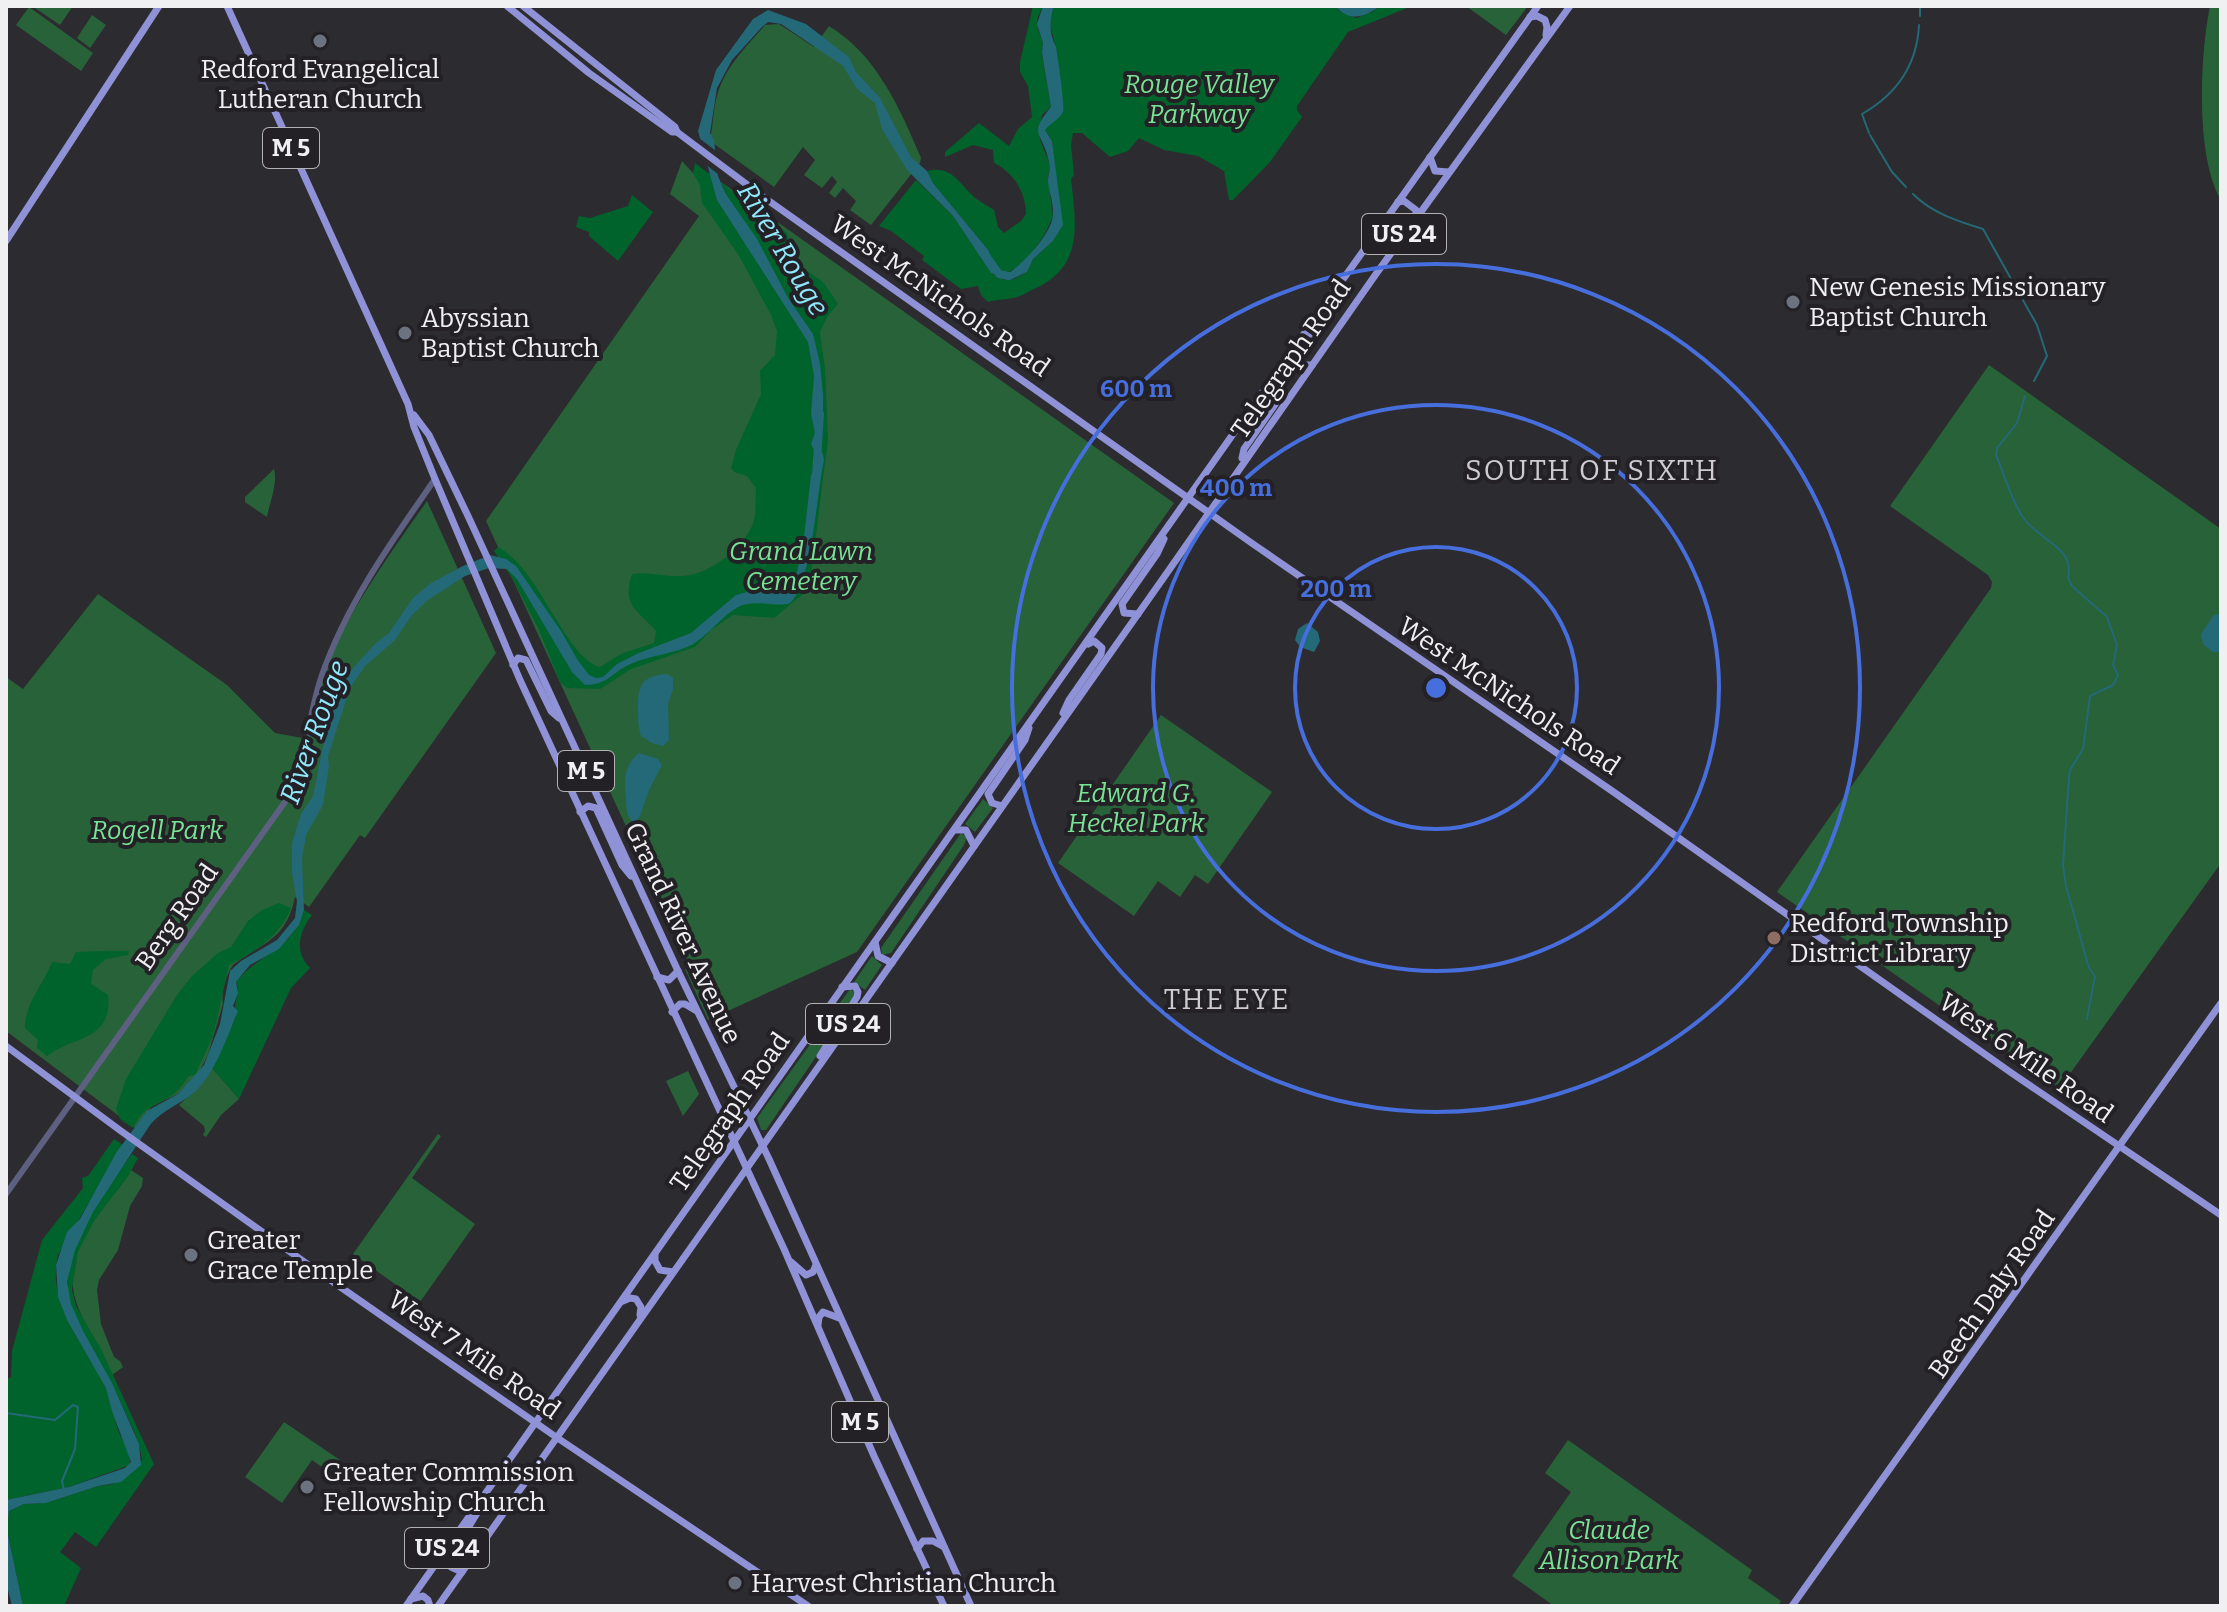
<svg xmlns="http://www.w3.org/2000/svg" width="2227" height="1612" font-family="Bitter,serif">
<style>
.green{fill:#286239}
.forest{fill:#00632c}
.water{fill:#246978}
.pier{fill:#2c2b2f}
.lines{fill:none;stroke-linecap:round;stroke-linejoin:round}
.stream{stroke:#246978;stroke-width:2}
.river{stroke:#246978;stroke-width:8}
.minor{stroke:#5e6081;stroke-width:6}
.major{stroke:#8f92d7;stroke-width:7}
.ring{fill:none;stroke:#476edd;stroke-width:4}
.worship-dot{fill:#6b7280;stroke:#232125;stroke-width:3}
.education-dot{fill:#8d6e63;stroke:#232125;stroke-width:3}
.labels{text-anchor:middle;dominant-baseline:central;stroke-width:8;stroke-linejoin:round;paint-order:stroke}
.shield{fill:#232125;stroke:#b2b1b4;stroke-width:2}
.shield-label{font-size:24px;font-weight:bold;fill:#f0eff2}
.poi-label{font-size:26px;fill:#f0eff2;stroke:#232125;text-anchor:start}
.park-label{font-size:26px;font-style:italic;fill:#78e395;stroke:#232125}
.street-label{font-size:26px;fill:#f0eff2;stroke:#232125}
.water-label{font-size:28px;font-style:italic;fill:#90e8fd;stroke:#232125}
.neighbourhood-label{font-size:28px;letter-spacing:2px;fill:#ceccd2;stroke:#232125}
.centre{fill:#476edd;stroke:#232125;stroke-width:4}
.ring-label{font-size:24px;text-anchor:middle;font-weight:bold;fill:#476edd;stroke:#232125;stroke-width:8;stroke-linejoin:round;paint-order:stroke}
</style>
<rect width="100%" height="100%" fill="#2c2b2f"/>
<g class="green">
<path d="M32 6H73L60 25Z"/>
<path d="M1466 6H1528L1506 35Z"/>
<path d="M2210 6H2221V200C2195 158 2200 54 2210 6Z"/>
<path d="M29 7 93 53 81 71 16 25Z"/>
<path d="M92 15 106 25 90 48 77 38Z"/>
<path d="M779 24 814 47 829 26C877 55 900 109 921 158L920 163 871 225 850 210 856 201 843 188 835 198 829 193 837 182 832 176 822 188 804 175 815 160 803 147 774 187 710 141C713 126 713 110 717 96 724 68 747 46 765 25Z"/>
<path d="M682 161 702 183 721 182 1174 503 857 952 708 1020 685 969 690 966 486 521 699 216 670 194Z"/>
<path d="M1989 365 2221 529V863L2059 1089 1777 892 1991 588 1992 582 1988 575 1890 506Z"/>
<path d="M274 469C278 485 269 504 267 517L245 502V497Z"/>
<path d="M427 501 496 653 365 838 360 835 309 907 295 897C286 940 265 941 233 965 226 975 221 992 223 1004L208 1055 197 1076 178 1094 152 1106 135 1128 6 1031V677L23 689 98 594 227 685 275 733 308 739C313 717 318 694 325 672 345 615 392 551 427 501Z"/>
<path d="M1161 715 1272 792 1208 884 1195 875 1180 897 1158 881 1134 916 1058 863Z"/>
<path d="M983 799 993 808 975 832 965 824Z"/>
<path d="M961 833 967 837 964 845 891 953 882 955 881 948Z"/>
<path d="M872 956 882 965 865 990 854 982Z"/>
<path d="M850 989 856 993 854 1001 766 1130H761L757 1118Z"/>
<path d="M212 1068 239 1099 221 1115 206 1137 203 1135 205 1131 204 1126 179 1105 200 1086Z"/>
<path d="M688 1071 699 1094 683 1116 666 1081Z"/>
<path d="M438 1134 441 1136 412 1178 475 1224 420 1302 353 1254Z"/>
<path d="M131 1170 143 1178 142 1186 130 1206 118 1250 99 1280 97 1290 101 1324 114 1357 120 1361 123 1367 112 1375C84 1312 49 1290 94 1220 105 1203 121 1188 131 1170Z"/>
<path d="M284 1422 340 1460 331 1473 312 1460 282 1503 245 1477Z"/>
<path d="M1568 1440 1752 1570 1748 1578 1781 1601 1778 1606H1554L1512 1576 1571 1492 1545 1473Z"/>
</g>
<g class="forest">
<path d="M1033 6H1043L1037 19 1038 29 1043 43 1042 53 1051 107 1042 115 1040 139 1050 165 1048 177 1053 217 1043 237 1025 262 1004 275 991 269 989 251 933 183 927 171C950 165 958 181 972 195 978 201 987 205 994 210L998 227 1004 233 1021 221 1026 214C1026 192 1013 172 994 163L993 150 973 145 945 157V152L979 123 1009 146 1018 129 1032 117 1028 86 1020 72V62Z"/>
<path d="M1054 6H1335L1339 11 1356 18 1372 12 1379 6H1412L1348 32 1297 106V110L1302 117 1270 162 1233 200H1229L1224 171 1198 156 1164 150 1139 138 1128 151 1110 157 1082 133H1073L1071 145 1074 175 1071 179C1076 223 1084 266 1036 288 1029 291 1020 297 1013 298 1004 300 997 299 988 302L981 295 978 286 961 289 922 260 924 256 891 231 879 226 916 180 953 216 991 273 1004 280 1014 279 1027 272 1033 259 1053 241 1062 226 1052 141 1045 130 1047 125 1063 112 1057 53 1049 21Z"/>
<path d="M695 163 787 233 793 260 824 283 838 304 827 317 820 332 825 369 828 440 811 574 803 594 774 618 733 615 711 630 695 647 631 669 600 689 567 688 560 682 539 630 512 578 494 551 498 547C540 569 564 656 600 667L623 653 654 643 656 631C636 609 622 605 632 574 649 571 664 577 682 576 709 575 741 550 752 526 757 516 755 499 756 488L747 476 734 472 731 468 736 450 761 394 760 371 775 355 777 331 771 315 738 254 702 203 700 185 693 173Z"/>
<path d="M632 195 653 212 618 261 589 236V232L576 227 579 216 590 218 628 206Z"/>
<path d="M279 903 291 908C280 936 255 952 229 965L213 1036 195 1075 189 1076C185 1081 181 1088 176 1092 159 1107 144 1104 133 1128L120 1119 116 1109 126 1079 177 995 192 976 218 953 231 947 248 921 262 910Z"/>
<path d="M304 910 312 915C299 932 294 951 310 968L291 988 239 1099 212 1068 236 1017C232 1002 241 994 236 982 260 952 290 953 304 910Z"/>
<path d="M103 951H129L128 955 106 959 93 970 91 984 108 995C113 1041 73 1036 47 1056L37 1048 38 1040 25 1028C25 1003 43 985 52 962L70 964 76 952Z"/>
<path d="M114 1139 123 1145 58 1255C46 1308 86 1344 106 1388 112 1401 114 1416 118 1430 123 1442 131 1452 130 1465L69 1487 6 1500V1380L11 1377 12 1351 42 1240 83 1188 82 1178 88 1176Z"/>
<path d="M132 1154 138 1158 128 1176 94 1221 78 1252 72 1290 76 1306 102 1351 154 1464 96 1547 75 1532 60 1552 81 1568 64 1606H23L7 1530 9 1511 24 1504 46 1503 98 1486 113 1484 142 1460C140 1440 129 1421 121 1403 106 1369 73 1326 68 1291 61 1250 108 1186 132 1154Z"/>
</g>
<g class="water">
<path d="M1043 6H1054C1049 21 1049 33 1056 47 1058 58 1065 107 1063 112 1059 120 1049 124 1045 130L1052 141 1063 225 1053 241 1033 259 1027 272 1010 280 991 273 953 216 907 170 882 129 875 103 857 89 843 66 781 24 768 22 762 27 732 60 717 88 710 133 714 140 718 176 725 193 757 239 788 298 813 334 820 364 823 395V413L819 425 821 434 816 446 823 454 824 460C817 490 812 582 791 602 784 609 754 598 738 607 722 616 711 632 696 642 681 653 651 655 633 663 612 671 609 685 585 685L572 672 517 579 507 569 489 568 465 576 428 600 412 615 394 641 365 666 350 688 328 756 329 766 323 805 306 835 302 859 304 910 299 925 279 949 250 965 236 982 238 993 233 1006 238 1011C227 1037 216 1071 196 1091 181 1104 162 1110 150 1125L93 1212 75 1250 67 1282 71 1304 83 1331 112 1383 139 1444 141 1465 121 1482 98 1486 46 1503 24 1504 9 1511 7 1530 23 1606H12L6 1582V1500L69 1487 125 1468 131 1462 112 1411 106 1388 67 1320 58 1297 56 1265 67 1232 80 1219 116 1153 147 1111 178 1094 204 1065 220 1024 230 971 241 961 277 940 295 918 297 901 292 873V843L301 814 313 796 325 737 344 678 375 644 389 633 413 598 431 583 463 566 490 555 506 559 516 566 561 631 577 659 589 675 596 678 603 677 617 664 639 653 691 633 736 595 759 589 788 592 796 576 803 546 811 475C822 458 820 462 811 444L815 433 811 414 814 376 808 342 717 200 698 131 716 70 753 19 768 10 806 24 849 57 856 72 880 98 911 157 927 171 933 183 989 251 991 269 1006 275C1021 266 1055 231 1053 212 1053 201 1049 192 1048 181 1048 174 1051 169 1049 162 1043 131 1027 136 1051 107L1042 53 1043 43 1037 24Z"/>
<path d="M1335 6H1380C1364 18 1349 22 1335 6Z"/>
<path d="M2221 614V652H2213L2203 644 2201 634 2214 615Z"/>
<path d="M1307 623 1318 632 1320 641 1314 652 1300 647 1295 640 1298 629Z"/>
<path d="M667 674 673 678V689L668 704 669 740 663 746 652 743 641 736C638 726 638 718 638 709 638 685 641 676 667 674Z"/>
<path d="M639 753 658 759 662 765 649 790 640 816 634 823C626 816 627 811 626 800 625 782 622 767 639 753Z"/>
</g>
<path class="pier" d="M695 135 720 154 719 175 704 163Z"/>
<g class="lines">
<g class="stream">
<path d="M1920 16V6"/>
<path d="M1869 133 1862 114C1897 94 1917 65 1919 25"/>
<path d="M1870 135 1892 172 1906 187"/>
<path d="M1913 194C1932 213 1957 221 1983 229L2037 325 2047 356 2034 381"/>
<path d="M2025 396 2017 423 1997 448 1996 455C2004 474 2013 505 2025 520 2041 541 2075 548 2068 578L2072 586 2107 617 2117 645 2113 665 2118 675 2113 685 2090 696 2083 749 2070 770 2069 778 2063 865 2066 886 2089 968 2095 976 2087 1019"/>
<path d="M6 1413 55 1420 73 1405 78 1407 75 1449 62 1481 64 1490"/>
</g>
<g class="river">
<path d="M984 253 999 274 1008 276"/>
<path d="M816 476 820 414"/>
</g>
<path class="minor" d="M6 1194 287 799C307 761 308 715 322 675 347 603 392 541 435 479"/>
<g class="major">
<path d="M227 6 408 404 414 427 435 479 520 680 784 1249 874 1456 944 1606"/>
<path d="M507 6 589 73 672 132H677"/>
<path d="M523 6 675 127 677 132 762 196 1253 544 1615 793 2013 1074 2221 1215"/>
<path d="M1530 17 1537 16 1545 20 1547 27 1546 35"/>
<path d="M1430 157 1435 171 1449 172"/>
<path d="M1398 202 1404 201 1416 210V218"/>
<path d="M6 241 159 6"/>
<path d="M1312 365H1301L1296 358 1323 318V307"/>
<path d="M414 415 429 435 468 516 678 971 769 1159 971 1606"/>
<path d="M1242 458 1244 449 1276 403 1277 399 1272 394H1262"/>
<path d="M1138 614 1124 613 1122 604 1157 554 1164 539"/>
<path d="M513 665 518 658 526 660 551 711 559 718"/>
<path d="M1063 713 1069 700 1101 654 1102 648 1094 641 1088 644"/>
<path d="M564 775 577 781 587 774"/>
<path d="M1002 806 992 803 988 794 1025 740 1029 728"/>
<path d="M580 812 588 806 596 808 622 865 631 876"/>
<path d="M955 830H966L974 846"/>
<path d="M875 942 878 956 892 963"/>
<path d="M657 977 669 980 678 971"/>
<path d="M672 1012 680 1004H685L695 1010"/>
<path d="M6 1046 121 1131 303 1261 556 1437 808 1606"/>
<path d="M820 1056 857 997 858 992 855 986 842 987"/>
<path d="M655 1255V1261L660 1270 673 1272"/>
<path d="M791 1262 806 1275 813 1272 816 1265"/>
<path d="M623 1301 630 1298 636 1299 641 1307 640 1315"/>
<path d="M818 1325 819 1317 823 1312 839 1318"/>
<path d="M917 1549 923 1541H933L944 1547"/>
<path d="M462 1572 451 1567 449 1559 479 1510"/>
<path d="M411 1599 423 1596 428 1600 430 1606"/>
<path d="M406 1606 1274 376 1538 6"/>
<path d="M438 1606 1162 580 1376 274 1570 6"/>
<path d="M1792 1606 2221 1003"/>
</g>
</g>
<g class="ring">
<circle cx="1436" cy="688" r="141"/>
<circle cx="1436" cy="688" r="283"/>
<circle cx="1436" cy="688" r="424"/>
</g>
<g class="worship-dot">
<circle cx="320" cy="41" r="8"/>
<circle cx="1793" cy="302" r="8"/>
<circle cx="405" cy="333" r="8"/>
<circle cx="191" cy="1255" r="8"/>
<circle cx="307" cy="1487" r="8"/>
<circle cx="735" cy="1583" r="8"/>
</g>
<circle class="education-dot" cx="1774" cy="938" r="8"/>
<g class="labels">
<g class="shield">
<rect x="263" y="128" width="56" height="40" rx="6"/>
<rect x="1362" y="214" width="84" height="40" rx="6"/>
<rect x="558" y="751" width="56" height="40" rx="6"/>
<rect x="806" y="1004" width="84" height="40" rx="6"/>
<rect x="832" y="1402" width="56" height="40" rx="6"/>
<rect x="405" y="1528" width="84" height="40" rx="6"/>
</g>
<g class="shield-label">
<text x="291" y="148">M 5</text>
<text x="1404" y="234">US 24</text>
<text x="586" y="771">M 5</text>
<text x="848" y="1024">US 24</text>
<text x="860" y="1422">M 5</text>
<text x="447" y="1548">US 24</text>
</g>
<g class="poi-label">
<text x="320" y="69" text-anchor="middle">Redford Evangelical<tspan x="320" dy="30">Lutheran Church</tspan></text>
<text x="1809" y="287">New Genesis Missionary<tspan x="1809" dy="30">Baptist Church</tspan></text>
<text x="421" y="318">Abyssian<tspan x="421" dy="30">Baptist Church</tspan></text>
<text x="1790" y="923">Redford Township<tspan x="1790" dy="30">District Library</tspan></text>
<text x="207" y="1240">Greater<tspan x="207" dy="30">Grace Temple</tspan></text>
<text x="323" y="1472">Greater Commission<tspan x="323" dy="30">Fellowship Church</tspan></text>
<text x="751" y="1583">Harvest Christian Church</text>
</g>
<g class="park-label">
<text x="1199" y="84">Rouge Valley<tspan x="1199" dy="30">Parkway</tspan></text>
<text x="801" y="551">Grand Lawn<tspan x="801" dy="30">Cemetery</tspan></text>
<text x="1136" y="793">Edward G.<tspan x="1136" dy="30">Heckel Park</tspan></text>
<text x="157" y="830">Rogell Park</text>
<text x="1609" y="1530">Claude<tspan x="1609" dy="30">Allison Park</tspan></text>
</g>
<g class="street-label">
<text transform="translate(940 296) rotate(35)">West McNichols Road</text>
<text transform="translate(1291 359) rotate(-55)">Telegraph Road</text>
<text transform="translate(1509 696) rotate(34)">West McNichols Road</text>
<text transform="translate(177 917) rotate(-55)">Berg Road</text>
<text transform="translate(683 933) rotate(65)">Grand River Avenue</text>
<text transform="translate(2026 1058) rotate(35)">West 6 Mile Road</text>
<text transform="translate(730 1112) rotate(-55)">Telegraph Road</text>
<text transform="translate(1992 1294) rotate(-55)">Beech Daly Road</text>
<text transform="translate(474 1355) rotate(35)">West 7 Mile Road</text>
</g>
<g class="water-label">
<text transform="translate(783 249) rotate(59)">River Rouge</text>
<text transform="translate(314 732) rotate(-70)">River Rouge</text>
</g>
<g class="neighbourhood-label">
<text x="1592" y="470">SOUTH OF SIXTH</text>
<text x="1227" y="999">THE EYE</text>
</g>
</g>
<circle cx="1436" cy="688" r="12" class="centre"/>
<g class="ring-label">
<text x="1136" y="397">600 m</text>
<text x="1236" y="496">400 m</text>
<text x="1336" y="597">200 m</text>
</g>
<rect width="2227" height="1612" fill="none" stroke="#f0eff2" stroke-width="16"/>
</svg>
